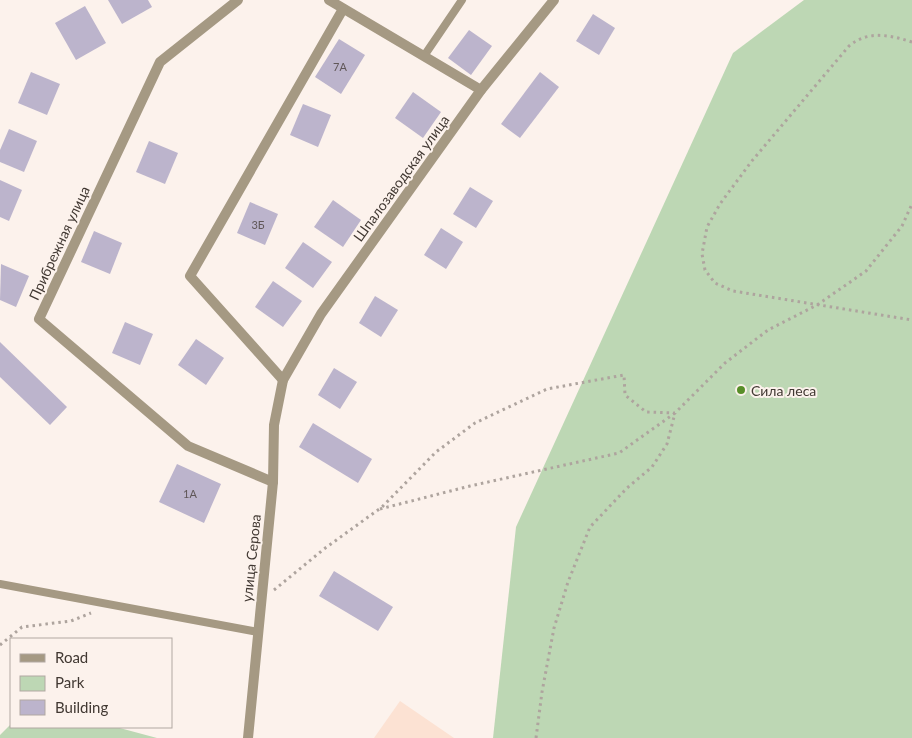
<svg xmlns="http://www.w3.org/2000/svg" width="912" height="738" font-family="Lato,sans-serif">
<style>
.built{fill:#fce2d3}
.green{fill:#bdd7b4}
.building{fill:#bcb4cc}
.lines{fill:none;stroke-linecap:round;stroke-linejoin:round}
.path{stroke:#aea49e;stroke-width:3;stroke-dasharray:2.5 4;stroke-linecap:butt}
.service{stroke:#a59983;stroke-width:8}
.minor{stroke:#a59983;stroke-width:10}
.poi-dot{fill:#588e29;stroke:#fcf2ec;stroke-width:2}
.labels{text-anchor:middle;dominant-baseline:central;stroke-width:4;stroke-linejoin:round;paint-order:stroke}
.number-label{font-size:11px;fill:#605758}
.street-label{font-size:14px;fill:#413832;stroke:#fcf2ec}
.poi-label{font-size:14px;fill:#413832;stroke:#fcf2ec;text-anchor:start}
</style>
<rect width="100%" height="100%" fill="#fcf2ec"/>
<path class="built" d="M400 701 454 738H374Z"/>
<g class="green">
<path d="M804 0H912V738H493L516 527 733 53Z"/>
<path d="M11 724V727H116L157 738H0V735Z"/>
</g>
<g class="building">
<path d="M108 0H148L152 7 122 24Z"/>
<path d="M85 6 106 43 76 60 55 23Z"/>
<path d="M593 14 615 28 599 55 576 41Z"/>
<path d="M469 30 492 46 471 75 448 58Z"/>
<path d="M339 39 365 55 341 94 315 77Z"/>
<path d="M31 72 60 84 47 115 18 103Z"/>
<path d="M540 72 559 87 520 138 501 124Z"/>
<path d="M413 92 441 112 423 138 395 118Z"/>
<path d="M303 104 331 115 318 147 290 135Z"/>
<path d="M9 129 37 141 24 172 0 162V150Z"/>
<path d="M149 141 178 153 165 184 136 172Z"/>
<path d="M0 180 22 190 9 221 0 217Z"/>
<path d="M470 187 493 201 476 228 453 214Z"/>
<path d="M333 200 361 220 343 247 314 227Z"/>
<path d="M250 202 278 214 265 245 237 233Z"/>
<path d="M441 228 463 242 446 269 424 255Z"/>
<path d="M94 231 122 243 110 274 81 262Z"/>
<path d="M303 242 332 262 313 288 285 268Z"/>
<path d="M1 264 29 276 16 307 0 300Z"/>
<path d="M273 281 302 301 283 327 255 307Z"/>
<path d="M375 296 398 310 381 337 359 323Z"/>
<path d="M125 322 153 334 140 365 112 353Z"/>
<path d="M196 339 224 358 206 385 178 365Z"/>
<path d="M0 342 67 407 50 425 0 377Z"/>
<path d="M334 368 357 382 340 409 318 395Z"/>
<path d="M313 423 372 459 358 483 299 447Z"/>
<path d="M177 464 221 484 204 523 159 502Z"/>
<path d="M334 571 393 607 378 631 319 596Z"/>
</g>
<g class="lines">
<g class="path">
<path d="M912 42C890 35 868 30 849 46L751 162 720 204 707 227 702 254 705 270 715 283 733 291 912 320"/>
<path d="M380 509 470 486 619 453 675 413"/>
<path d="M274 590 324 549 382 507 436 452 475 423 547 389 624 375 625 395 646 412 675 413 725 363 768 330 817 305 866 271 902 226 912 204"/>
<path d="M0 645 22 627 71 621 91 613"/>
<path d="M536 738 542 692 554 628 568 582 590 527 627 488 652 467 667 444 675 413"/>
</g>
<g class="service">
<path d="M424 56 462 0"/>
<path d="M0 584 258 632"/>
</g>
<g class="minor">
<path d="M238 0 160 62 39 319 188 446 273 482"/>
<path d="M329 0 481 90"/>
<path d="M283 380 190 276 343 9"/>
<path d="M248 738 273 482 274 425 283 380 321 314 481 90 554 0"/>
</g>
</g>
<circle class="poi-dot" cx="741" cy="390" r="5"/>
<g class="labels">
<g class="number-label">
<text x="340" y="66">7А</text>
<text x="258" y="224">3Б</text>
<text x="190" y="493">1А</text>
</g>
<g class="street-label">
<text transform="translate(401 178) rotate(-54)">Шпалозаводская улица</text>
<text transform="translate(59 243) rotate(-65)">Прибрежная улица</text>
<text transform="translate(251 558) rotate(-84)">улица Серова</text>
</g>
<g class="poi-label">
<text x="751" y="390">Сила леса</text>
</g>
</g>
<rect x="10" y="638" width="162" height="90" fill="#fcf2ec" stroke="#b1a8a2"/>
<rect x="20" y="654" width="25" height="8" fill="#a59983" stroke="#b1a8a2"/>
<text x="55" y="663" font-size="15" fill="#413832">Road</text>
<rect x="20" y="676" width="25" height="15" fill="#bdd7b4" stroke="#b1a8a2"/>
<text x="55" y="688" font-size="15" fill="#413832">Park</text>
<rect x="20" y="700" width="25" height="15" fill="#bcb4cc" stroke="#b1a8a2"/>
<text x="55" y="713" font-size="15" fill="#413832">Building</text>
</svg>
